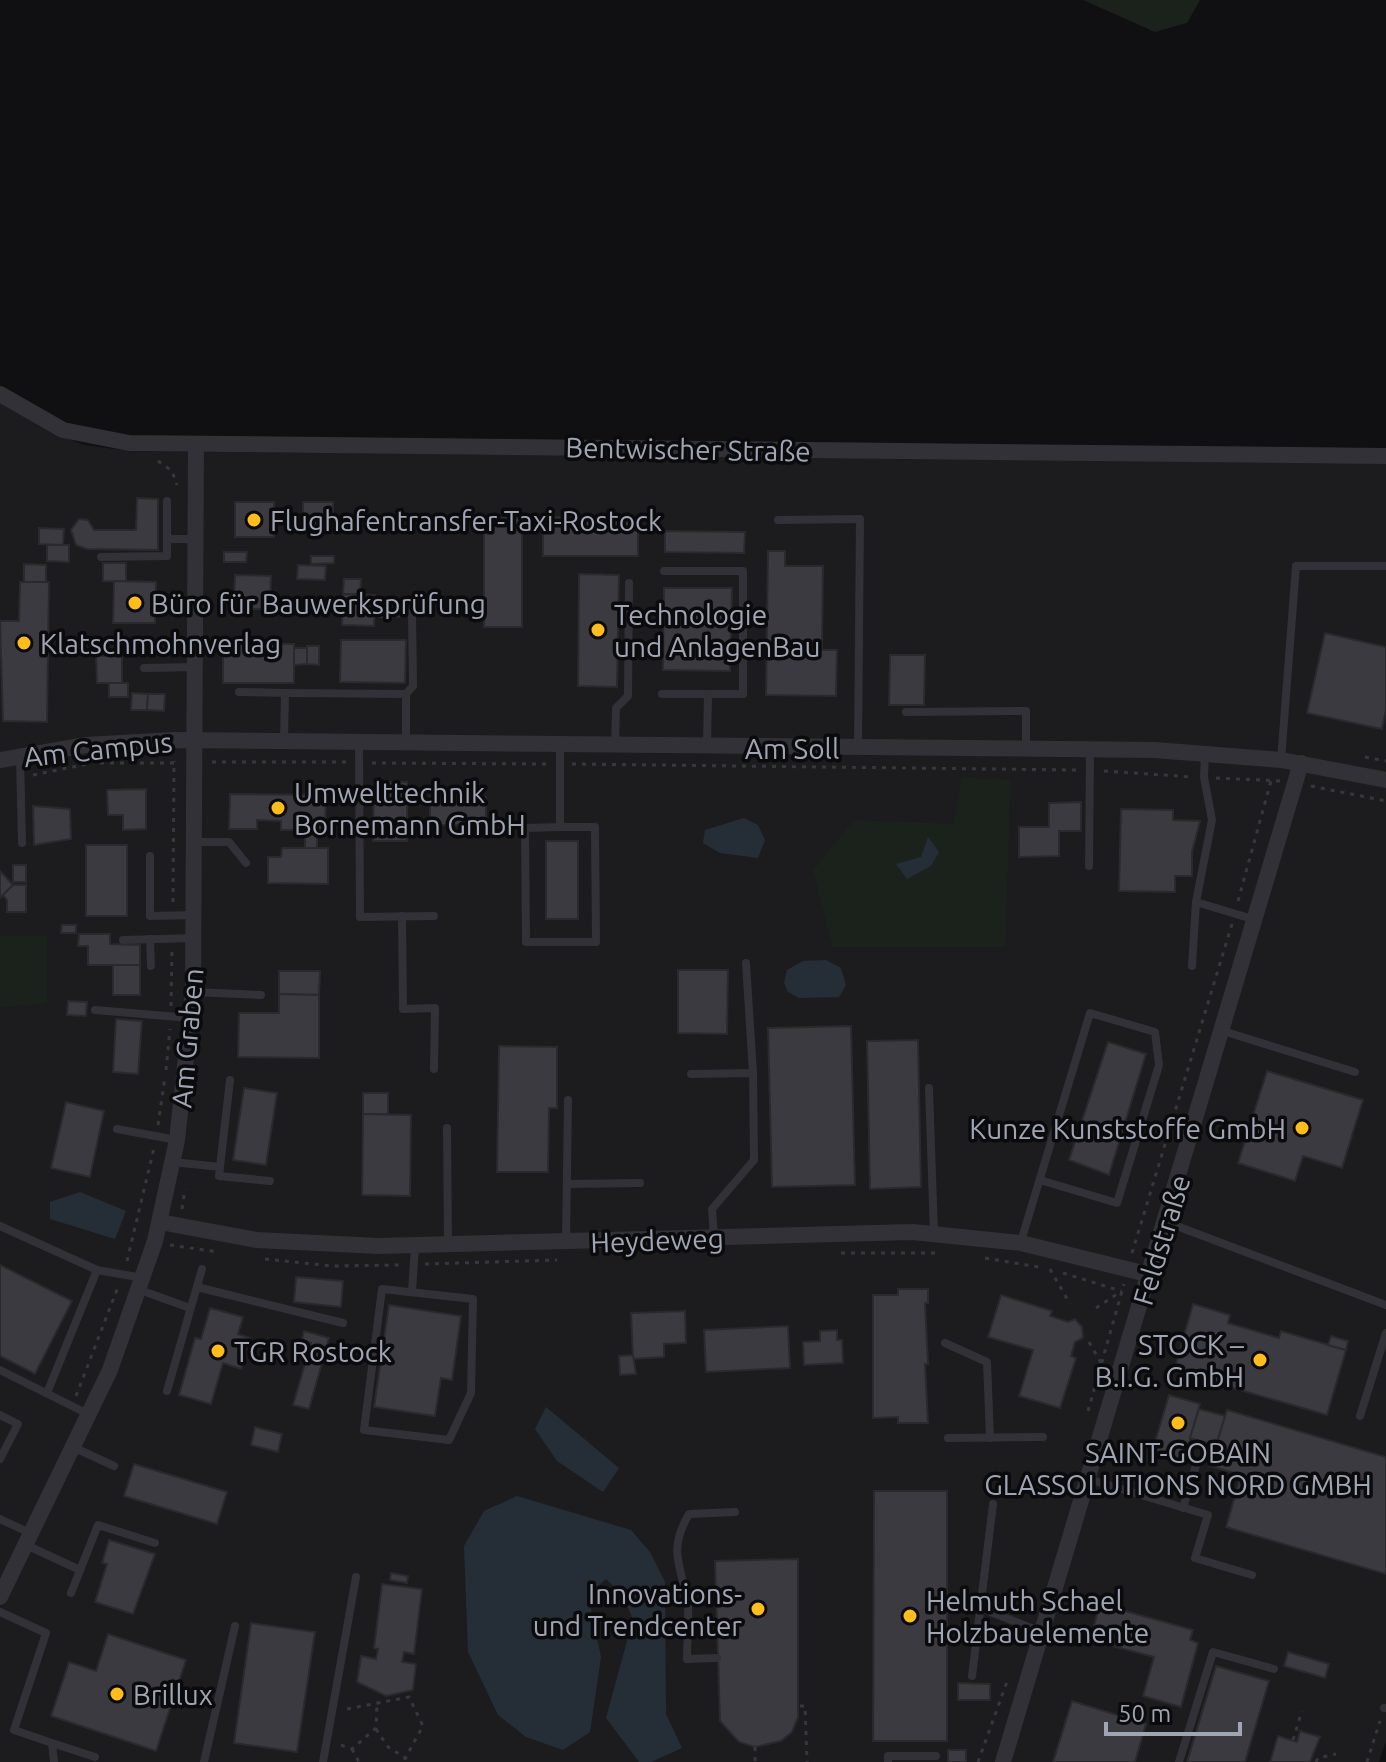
<svg xmlns="http://www.w3.org/2000/svg" width="1386" height="1762" font-family="Ubuntu,sans-serif">
<style>
.built{fill:#1c1c1f}
.green{fill:#1a221b}
.water{fill:#252e36}
.building{fill:#3a3a40;stroke:#2a2a2e;stroke-width:2}
.lines{fill:none;stroke-linecap:round;stroke-linejoin:round}
.path{stroke:#37383e;stroke-width:3;stroke-dasharray:4 6;stroke-linecap:butt}
.service{stroke:#313137;stroke-width:8}
.minor{stroke:#313137;stroke-width:16}
.poi-dot{fill:#ffbd1b;stroke:#0b0b0d;stroke-width:3}
.labels{text-anchor:middle;dominant-baseline:central;stroke-width:7;stroke-linejoin:round;paint-order:stroke}
.street-label{font-size:28px;fill:#a0a5b4;stroke:#0b0b0d}
.poi-label{font-size:28px;fill:#a0a5b4;stroke:#0b0b0d;text-anchor:start}
</style>
<rect width="100%" height="100%" fill="#101012"/>
<path class="built" d="M0 402 61 436 84 445 131 451 1386 463V1741L1379 1762H0Z"/>
<g class="green">
<path d="M1083 0H1200L1187 23 1155 32Z"/>
<path d="M962 777 1011 780 1005 947H832L813 870 854 820 954 824Z"/>
<path d="M0 936H47V1003L0 1008Z"/>
</g>
<g class="water">
<path d="M744 818 758 825 765 840 758 858 720 853 703 843 705 830Z"/>
<path d="M928 837 939 852 931 866 907 879 896 864 921 857Z"/>
<path d="M826 960 841 968 846 985 839 997 799 998 788 992 784 983 787 970 803 961Z"/>
<path d="M80 1192 126 1211 115 1239 50 1219V1202Z"/>
<path d="M546 1407 619 1468 603 1492 557 1461 535 1429Z"/>
<path d="M517 1496 631 1530 650 1552 665 1582 666 1714 682 1748 651 1762H639L606 1718 633 1619 621 1593 606 1579 588 1595 601 1657 590 1732 563 1750 526 1737 498 1715 468 1652 464 1546 484 1511Z"/>
</g>
<g class="building">
<path d="M137 498 158 499V550L87 549 76 545 71 530 79 519 88 520 94 530H136Z"/>
<rect x="235" y="502" width="39" height="35"/>
<rect x="303" y="502" width="30" height="28"/>
<rect x="543" y="517" width="95" height="39"/>
<rect x="484" y="518" width="38" height="109"/>
<path d="M39 528 64 529 63 545 39 544Z"/>
<path d="M665 531 745 532 744 553 665 552Z"/>
<path d="M47 545H69V562L47 561Z"/>
<path d="M768 551H785V566H823L822 650H837L836 696 766 695Z"/>
<path d="M224 552H247L246 562H224Z"/>
<path d="M311 556H334V563L311 564Z"/>
<path d="M103 563H126V582L103 581Z"/>
<path d="M24 564 46 565V582H24Z"/>
<path d="M298 565 326 566 325 580 297 579Z"/>
<path d="M579 574 619 575 617 687 578 686Z"/>
<path d="M235 575 271 576 270 609H252L253 601 234 600Z"/>
<path d="M344 579H361L360 595 343 594Z"/>
<path d="M114 581 156 582 155 623H113Z"/>
<path d="M20 582H49L47 722 3 721 0 621H19Z"/>
<path d="M664 588H732L730 671 663 670Z"/>
<path d="M343 594 375 595 374 626 342 625Z"/>
<path d="M1325 633 1386 647V710L1382 729 1307 713Z"/>
<path d="M341 640H406L405 683 340 682Z"/>
<path d="M223 643 294 644V683H223Z"/>
<path d="M307 646H319V665L307 664Z"/>
<path d="M294 648H307V664L294 665Z"/>
<path d="M122 655V683H97L96 656Z"/>
<path d="M890 655H925L924 705H889Z"/>
<rect x="109" y="683" width="19" height="14"/>
<path d="M132 693 148 694 147 710H131Z"/>
<path d="M148 694H165L164 711 147 710Z"/>
<path d="M374 782H407V841H373Z"/>
<path d="M146 789V829L123 830V815H108L107 790Z"/>
<path d="M453 793 486 797V825H430V797H453Z"/>
<path d="M230 794 326 795 325 830H281V821L257 820V829H229Z"/>
<path d="M1081 802V831H1059V856L1019 857V827H1049V803Z"/>
<path d="M33 806 70 809 71 839 34 845Z"/>
<path d="M1121 809 1173 810V820L1200 821 1192 852V876H1175V892L1119 891Z"/>
<rect x="305" y="830" width="12" height="18"/>
<rect x="546" y="841" width="32" height="78"/>
<rect x="86" y="845" width="41" height="71"/>
<path d="M282 848H328V884L268 883V857H281Z"/>
<rect x="13" y="865" width="13" height="17"/>
<path d="M0 871 13 885 0 898Z"/>
<path d="M13 885H26V912H7V900L3 895Z"/>
<path d="M62 925H76V933H61Z"/>
<path d="M79 934H110V944L140 945V965H88V946H78Z"/>
<rect x="113" y="965" width="27" height="30"/>
<path d="M678 970H728L727 1034 678 1033Z"/>
<path d="M279 971H320L319 995 279 994Z"/>
<path d="M279 994 319 995V1058L238 1057 239 1013H279Z"/>
<path d="M68 1001 87 1002 86 1016 67 1015Z"/>
<path d="M116 1019 142 1021 138 1074 113 1072Z"/>
<path d="M851 1026 855 1185 772 1187 768 1028Z"/>
<path d="M918 1040 921 1187 870 1189 867 1041Z"/>
<path d="M1108 1042 1146 1054 1109 1175 1069 1160Z"/>
<path d="M499 1046 557 1047V1108H549L548 1172H497Z"/>
<path d="M1267 1071 1363 1100 1342 1168 1303 1156 1295 1181 1238 1163Z"/>
<path d="M244 1088 277 1093 266 1165 233 1160Z"/>
<rect x="363" y="1093" width="25" height="21"/>
<path d="M66 1102 104 1111 90 1177 51 1168Z"/>
<path d="M363 1114 411 1115 410 1196 362 1195Z"/>
<path d="M0 1265 72 1301 35 1374 0 1356Z"/>
<path d="M296 1277 343 1281 341 1307 294 1302Z"/>
<path d="M898 1289H928V1303H925L928 1364H925L928 1423H898V1417L873 1418V1295H898Z"/>
<path d="M1001 1295 1052 1311 1050 1316 1068 1322 1075 1319 1082 1327 1083 1338 1075 1342 1071 1356 1076 1358 1060 1408 1019 1396 1033 1350 988 1337Z"/>
<path d="M1193 1304 1230 1315 1228 1323 1279 1338 1281 1331 1346 1350 1327 1415 1174 1371Z"/>
<path d="M389 1305 461 1316 452 1380 441 1378 435 1416 374 1407Z"/>
<path d="M210 1308 243 1317 238 1334 250 1338 241 1369 223 1363 211 1404 179 1395 195 1338 201 1339Z"/>
<path d="M685 1311 686 1343 664 1344V1357L633 1359 631 1313Z"/>
<path d="M788 1326 790 1368 706 1372 704 1330Z"/>
<path d="M837 1330V1340H842L843 1363 804 1365 803 1342 820 1341V1331Z"/>
<path d="M304 1331 329 1338 309 1409 293 1405 311 1343 302 1340Z"/>
<path d="M1331 1336 1348 1341 1346 1350 1328 1345Z"/>
<path d="M633 1355 636 1374 620 1375 619 1356Z"/>
<path d="M1169 1395 1200 1404 1184 1461 1152 1452Z"/>
<path d="M1199 1409 1225 1416 1216 1446 1190 1438Z"/>
<path d="M1227 1410 1386 1457V1574L1226 1527 1241 1475 1210 1466Z"/>
<path d="M255 1427 282 1434 278 1452 251 1445Z"/>
<path d="M134 1464 227 1492 217 1524 124 1496Z"/>
<path d="M874 1491H947V1741H873Z"/>
<path d="M109 1540 155 1554 133 1614 95 1602 107 1564 102 1563Z"/>
<path d="M798 1559V1717L792 1732 781 1741 755 1747 739 1742 720 1721 715 1561Z"/>
<path d="M391 1573 408 1576 407 1583 390 1580Z"/>
<path d="M382 1584 422 1589 414 1654 404 1652 402 1662 416 1664 413 1690 386 1696 357 1682 361 1656 376 1659 378 1649 374 1648Z"/>
<path d="M1100 1604 1193 1630 1190 1640 1198 1643 1181 1707 1143 1696 1154 1657 1090 1640Z"/>
<path d="M251 1623 315 1632 297 1752 234 1743Z"/>
<path d="M108 1634 186 1660 156 1751 51 1716 69 1662 96 1671Z"/>
<path d="M1288 1652 1329 1664 1325 1678 1284 1666Z"/>
<path d="M1216 1666 1269 1681 1245 1762H1187Z"/>
<path d="M958 1683 990 1684V1700H958Z"/>
<path d="M1072 1701 1146 1724 1135 1762H1053Z"/>
<path d="M1300 1731 1320 1737 1310 1762H1270L1278 1736 1297 1742Z"/>
<rect x="948" y="1750" width="18" height="12"/>
</g>
<g class="lines">
<g class="path">
<path d="M158 461 172 471 177 485"/>
<path d="M1365 757 1386 761"/>
<path d="M212 762H348"/>
<path d="M100 763H176"/>
<path d="M372 763 548 764"/>
<path d="M572 764 1076 770"/>
<path d="M1104 771 1192 777"/>
<path d="M33 775 92 763"/>
<path d="M1216 778 1280 781"/>
<path d="M1311 786 1386 801"/>
<path d="M1238 901 1271 781"/>
<path d="M173 902 174 761"/>
<path d="M171 1006 172 949"/>
<path d="M166 1070 170 1029"/>
<path d="M158 1125 165 1077"/>
<path d="M182 1209 185 1189"/>
<path d="M170 1245 218 1252"/>
<path d="M841 1253H937"/>
<path d="M1132 1253 1232 924"/>
<path d="M985 1258 1044 1268"/>
<path d="M265 1259 332 1266 401 1265"/>
<path d="M127 1261 154 1148"/>
<path d="M425 1264 557 1260"/>
<path d="M1050 1269 1070 1304"/>
<path d="M1063 1273 1121 1291"/>
<path d="M1096 1308 1122 1291"/>
<path d="M1089 1342 1101 1363"/>
<path d="M76 1396 118 1287"/>
<path d="M1088 1411 1124 1284"/>
<path d="M800 1706H805L807 1762"/>
<path d="M347 1709 409 1697 423 1726 403 1762"/>
<path d="M376 1729 388 1747 407 1759"/>
<path d="M1293 1740 1302 1711"/>
<path d="M341 1745 352 1749 376 1728 377 1704"/>
<path d="M755 1747V1762"/>
<path d="M352 1749 359 1762"/>
<path d="M978 1762 1008 1679"/>
<path d="M1316 1762 1318 1758 1336 1754"/>
<path d="M1367 1762 1380 1721"/>
</g>
<g class="service">
<path d="M778 520 860 519 858 748"/>
<path d="M167 539H198"/>
<path d="M101 557 167 556V501"/>
<path d="M664 571H743V694H708L707 747"/>
<path d="M382 614 412 613 413 686 406 694"/>
<path d="M144 668 196 667"/>
<path d="M239 692 285 693 284 741"/>
<path d="M285 693 406 694V743"/>
<path d="M662 694H708"/>
<path d="M906 712 1026 711V749"/>
<path d="M359 743 360 917 434 916"/>
<path d="M615 746 616 708 628 696 629 583"/>
<path d="M560 747V827L525 828 526 942H596L595 827H560"/>
<path d="M20 757 22 843"/>
<path d="M1281 760 1296 566H1386"/>
<path d="M195 842H229L246 863"/>
<path d="M150 856V916L194 915"/>
<path d="M1089 866 1090 751"/>
<path d="M1196 902 1256 920"/>
<path d="M402 916 403 1009 435 1008 434 1069"/>
<path d="M150 939 151 966"/>
<path d="M123 940 194 938"/>
<path d="M746 963 753 1073"/>
<path d="M1192 966 1196 902 1212 820 1204 777 1205 753"/>
<path d="M193 992 261 995"/>
<path d="M95 1010 190 1018"/>
<path d="M1223 1031 1355 1072"/>
<path d="M691 1074 753 1073 754 1160 712 1209 714 1237"/>
<path d="M929 1088 934 1234"/>
<path d="M447 1128 448 1246"/>
<path d="M117 1129 177 1140"/>
<path d="M173 1162 220 1167 219 1176 270 1181"/>
<path d="M220 1167 230 1080"/>
<path d="M567 1184 640 1183"/>
<path d="M1166 1222 1386 1305"/>
<path d="M0 1226 97 1270 143 1278"/>
<path d="M566 1242 568 1100"/>
<path d="M1021 1242 1025 1228 1090 1013 1155 1032 1159 1065 1117 1203 1040 1180"/>
<path d="M197 1287 343 1323"/>
<path d="M382 1289 473 1299 471 1393 449 1440 364 1430Z"/>
<path d="M140 1290 190 1308"/>
<path d="M412 1292 415 1246"/>
<path d="M945 1343 987 1362 990 1438"/>
<path d="M0 1370 90 1415"/>
<path d="M167 1391 202 1269"/>
<path d="M47 1393 97 1270"/>
<path d="M0 1415 18 1424 0 1459"/>
<path d="M1360 1416 1386 1333"/>
<path d="M948 1438 1043 1437"/>
<path d="M75 1448 114 1466"/>
<path d="M1088 1479 1208 1515 1195 1558 1252 1575"/>
<path d="M1183 1508 1197 1462"/>
<path d="M0 1519 32 1534"/>
<path d="M26 1545 80 1570"/>
<path d="M71 1593 98 1525 155 1543"/>
<path d="M983 1609 1044 1633"/>
<path d="M0 1612 46 1633 14 1730 52 1743"/>
<path d="M717 1658 687 1659C687 1642 689 1623 688 1607 683 1567 666 1553 689 1514L735 1512"/>
<path d="M972 1676 993 1504"/>
<path d="M1384 1708H1386"/>
<path d="M54 1762 52 1743 95 1757"/>
<path d="M204 1762 235 1626"/>
<path d="M323 1762 356 1577"/>
<path d="M888 1762V1756H936"/>
<path d="M1179 1762 1213 1652 1274 1669"/>
</g>
<g class="minor">
<path d="M0 394 63 430 129 443 1386 456"/>
<path d="M0 760 86 745 173 740 1155 750 1281 760 1386 780"/>
<path d="M160 1222 256 1240 378 1246 912 1232 1021 1243 1151 1275"/>
<path d="M0 1597 110 1370 155 1241 177 1140 193 992 196 444"/>
<path d="M1003 1762 1301 763"/>
</g>
</g>
<g class="poi-dot">
<circle cx="254" cy="520" r="8"/>
<circle cx="135" cy="603" r="8"/>
<circle cx="598" cy="630" r="8"/>
<circle cx="24" cy="643" r="8"/>
<circle cx="278" cy="808" r="8"/>
<circle cx="1302" cy="1128" r="8"/>
<circle cx="218" cy="1351" r="8"/>
<circle cx="1260" cy="1360" r="8"/>
<circle cx="1178" cy="1423" r="8"/>
<circle cx="758" cy="1609" r="8"/>
<circle cx="910" cy="1616" r="8"/>
<circle cx="117" cy="1694" r="8"/>
</g>
<g class="labels">
<g class="street-label">
<text transform="translate(688 449) rotate(1)">Bentwischer Straße</text>
<text x="792" y="748">Am Soll</text>
<text transform="translate(98 749) rotate(-6)">Am Campus</text>
<text transform="translate(187 1038) rotate(-85)">Am Graben</text>
<text transform="translate(657 1240) rotate(-2)">Heydeweg</text>
<text transform="translate(1161 1240) rotate(-73)">Feldstraße</text>
</g>
<g class="poi-label">
<text x="270" y="520">Flughafentransfer-Taxi-Rostock</text>
<text x="151" y="603">Büro für Bauwerksprüfung</text>
<text x="614" y="614">Technologie<tspan x="614" dy="32">und AnlagenBau</tspan></text>
<text x="40" y="643">Klatschmohnverlag</text>
<text x="294" y="792">Umwelttechnik<tspan x="294" dy="32">Bornemann GmbH</tspan></text>
<text x="1286" y="1128" text-anchor="end">Kunze Kunststoffe GmbH</text>
<text x="1244" y="1344" text-anchor="end">STOCK –<tspan x="1244" dy="32">B.I.G. GmbH</tspan></text>
<text x="234" y="1351">TGR Rostock</text>
<text x="1178" y="1452" text-anchor="middle">SAINT-GOBAIN<tspan x="1178" dy="32">GLASSOLUTIONS NORD GMBH</tspan></text>
<text x="742" y="1593" text-anchor="end">Innovations-<tspan x="742" dy="32">und Trendcenter</tspan></text>
<text x="926" y="1600">Helmuth Schael<tspan x="926" dy="32">Holzbauelemente</tspan></text>
<text x="133" y="1694">Brillux</text>
</g>
</g>
<path d="M1106 1722v12h134v-12" fill="none" stroke="#a0a5b4" stroke-width="4"/>
<text x="1118" y="1722" font-size="24" fill="#a0a5b4" stroke="#0b0b0d" stroke-width="6" paint-order="stroke">50 m</text>
</svg>
